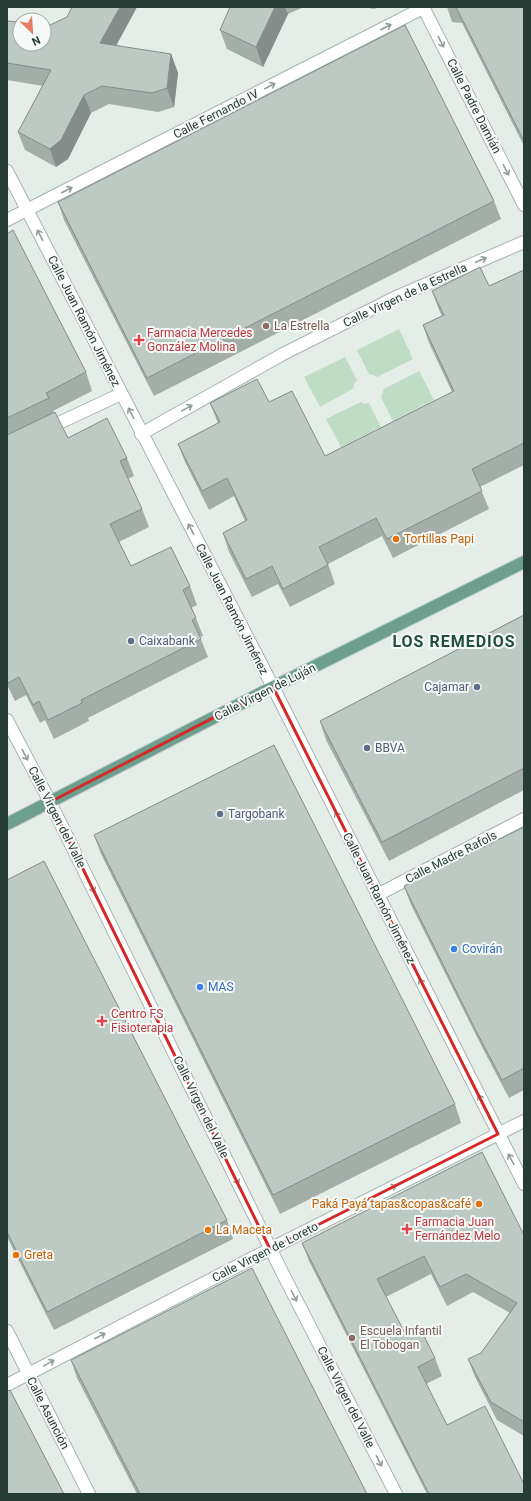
<svg xmlns="http://www.w3.org/2000/svg" width="531" height="1501" font-family="Roboto,sans-serif">
<style>
.green{fill:#bfdcc4}
.lines{fill:none;stroke-linecap:round;stroke-linejoin:round}
.minor-casing{stroke:#a7b5af;stroke-width:14}
.major-casing{stroke:#c2c9c6;stroke-width:14}
.minor{stroke:#fff;stroke-width:12}
.major{stroke:#6c9f8e;stroke-width:12}
.wall{fill:#a3aea9}
.shaded-wall{fill:#848d89}
.building{fill:#bdcac4;stroke:#848d89}
.oneway{stroke:#929e9a}
.marked{fill:none;stroke:#d62828;stroke-width:3;stroke-linejoin:round}
.education-dot{fill:#8d6e63;stroke:#f5f9f7;stroke-width:1.5}
.health-dot{fill:#e0444e;stroke:#f5f9f7;stroke-width:1.5}
.food-dot{fill:#e8710a;stroke:#f5f9f7;stroke-width:1.5}
.service-dot{fill:#5c6f8a;stroke:#f5f9f7;stroke-width:1.5}
.shop-dot{fill:#3f7fe0;stroke:#f5f9f7;stroke-width:1.5}
.labels{text-anchor:middle;dominant-baseline:central;stroke-width:4;stroke-linejoin:round;paint-order:stroke}
.street-label{font-size:12px;fill:#253d35;stroke:#f5f9f7}
.education-label{font-size:12px;fill:#785e54;stroke:#f5f9f7;text-anchor:start}
.health-label{font-size:12px;fill:#be3a42;stroke:#f5f9f7;text-anchor:start}
.food-label{font-size:12px;fill:#c56008;stroke:#f5f9f7;text-anchor:start}
.service-label{font-size:12px;fill:#4e5e75;stroke:#f5f9f7;text-anchor:start}
.shop-label{font-size:12px;fill:#366cbe;stroke:#f5f9f7;text-anchor:start}
.district-label{font-size:16px;font-weight:bold;letter-spacing:1px;fill:#224e40;stroke:#f5f9f7}
</style>
<rect width="100%" height="100%" fill="#e4ede8"/>
<g class="green">
<path d="M399 329 413 359 377 377 374 375 369 374 357 350Z"/>
<path d="M345 357 357 380 354 384V388L320 407 304 377Z"/>
<path d="M419 371 434 400 393 421 381 397 384 389Z"/>
<path d="M361 402 364 404 369 403 381 427 341 447 326 419Z"/>
</g>
<g class="lines">
<g class="minor-casing">
<g id="minor">
<path d="M423 7 524 205"/>
<path d="M7 171 273 687 524 1184"/>
<path d="M7 220 425 7"/>
<path d="M46 429 121 394"/>
<path d="M141 434 283 354 394 298 524 242"/>
<path d="M7 720 50 802 283 1274 396 1494"/>
<path d="M377 895 524 819"/>
<path d="M7 1331 89 1494"/>
<path d="M7 1385 270 1249 524 1121"/>
</g>
</g>
<g class="major-casing">
<path id="major" d="M7 824 273 687 524 562"/>
</g>
<use href="#minor" class="minor"/>
<use href="#major" class="major"/>
</g>
<g class="wall">
<path d="M137 7 116 46 171 54 178 73 174 107 158 112 109 104 91 113 68 159 56 167 25 150 18 132 43 86 7 80V21L48 26Z"/>
<path d="M230 7H304L288 14 263 67 227 49 220 30Z"/>
<path d="M362 7H376L375 9Z"/>
<path d="M447 7H524V146L462 23 452 22Z"/>
<path d="M494 201 501 219 154 396 64 220 58 202Z"/>
<path d="M7 234 86 372 92 391 53 411 54 413 68 438 127 458 134 476 128 479 142 509 149 527 119 542 131 566 190 586 197 605 191 608 196 618 203 636 200 637 208 657 88 718 89 721 54 739 45 720 40 723 26 695 15 701 7 685Z"/>
<path d="M524 270V465L480 487 489 509 393 558 382 536 328 564 335 584 290 607 278 584 252 597 229 552 223 533 245 521 234 496 209 510 185 462 178 444 218 423 210 403 269 402 325 456 452 392 429 343 423 325 442 316 439 310 432 291 489 286Z"/>
<path d="M524 615V790L389 861 326 740 320 721Z"/>
<path d="M524 827V1090L509 1098 482 1047 411 905 404 886Z"/>
<path d="M94 835 455 1104 461 1123 280 1214 101 854Z"/>
<path d="M7 880 227 1220 233 1239 54 1330 7 1237Z"/>
<path d="M524 1235V1436L497 1420 475 1377 468 1359 481 1353 510 1313 473 1292 447 1306 431 1274 386 1297 407 1337 435 1358 442 1376 426 1384 447 1425 524 1494H427L309 1261 302 1243Z"/>
<path d="M71 1360 367 1494H137L77 1378Z"/>
</g>
<g class="shaded-wall">
<path d="M120 7H137L107 62 100 43Z"/>
<path d="M275 7H285L288 14 263 67 256 47Z"/>
<path d="M171 54 178 73 174 107 167 88Z"/>
<path d="M84 95 91 113 68 159 56 167 50 149Z"/>
</g>
<g class="building">
<path d="M72 7H120L100 43 171 54 167 88 152 93 102 86 84 95 61 140 50 149 18 132 51 70 7 63V21L20 22V44H44V25L48 26 67 17Z"/>
<path d="M230 7H275L256 47 220 30Z"/>
<path d="M456 7H524V141Z"/>
<path d="M405 25 494 201 147 378 58 202Z"/>
<path d="M13 230 86 372 46 393 49 398 7 418V234Z"/>
<path d="M480 267 489 286 524 270V443L472 469 482 491 387 539 376 518 319 547 328 565 283 589 272 566 246 579 223 533 247 520 227 478 202 491 178 444 220 422 210 403 257 379 269 402 292 391 325 456 454 391 423 325 444 315 432 291Z"/>
<path d="M55 412 68 438 107 418 127 458 120 461 142 509 110 524 131 566 171 547 190 586 183 590 196 618 192 620 201 639 81 700 82 703 48 720 39 701 33 705 19 677 8 683 7 681V435Z"/>
<path d="M524 615V768L382 842 320 721Z"/>
<path d="M274 745 455 1104 273 1195 94 835Z"/>
<path d="M524 827V1068L502 1080 475 1029 404 886Z"/>
<path d="M44 861 227 1220 47 1312 7 1232V880Z"/>
<path d="M482 1152 524 1235V1422L491 1402 468 1359 481 1353 517 1303 466 1274 440 1287 424 1256 377 1279 407 1337 421 1330 435 1358 418 1367 447 1425 485 1406 524 1484V1494H429L302 1243Z"/>
<path d="M252 1268 367 1494H140L71 1360Z"/>
<path d="M10 1390 64 1494H7V1391Z"/>
</g>
<defs><path id="oneway-shaft" d="M-6 0H5M1.5-3L5.5 0L1.5 3" fill="none" stroke-width="1.6" stroke-linecap="round" stroke-linejoin="round"/></defs>
<g class="oneway">
<use href="#oneway-shaft" transform="translate(386 27) rotate(-27)"/>
<use href="#oneway-shaft" transform="translate(441 42) rotate(63)"/>
<use href="#oneway-shaft" transform="translate(270 86) rotate(-27)"/>
<use href="#oneway-shaft" transform="translate(506 170) rotate(63)"/>
<use href="#oneway-shaft" transform="translate(67 190) rotate(-27)"/>
<use href="#oneway-shaft" transform="translate(40 235) rotate(-117)"/>
<use href="#oneway-shaft" transform="translate(481 260) rotate(-23)"/>
<use href="#oneway-shaft" transform="translate(187 408) rotate(-29)"/>
<use href="#oneway-shaft" transform="translate(131 413) rotate(-117)"/>
<use href="#oneway-shaft" transform="translate(191 529) rotate(-117)"/>
<use href="#oneway-shaft" transform="translate(25 755) rotate(63)"/>
<use href="#oneway-shaft" transform="translate(338 817) rotate(-117)"/>
<use href="#oneway-shaft" transform="translate(92 887) rotate(64)"/>
<use href="#oneway-shaft" transform="translate(422 984) rotate(-117)"/>
<use href="#oneway-shaft" transform="translate(481 1100) rotate(-117)"/>
<use href="#oneway-shaft" transform="translate(511 1159) rotate(-118)"/>
<use href="#oneway-shaft" transform="translate(236 1179) rotate(64)"/>
<use href="#oneway-shaft" transform="translate(391 1188) rotate(-27)"/>
<use href="#oneway-shaft" transform="translate(294 1296) rotate(63)"/>
<use href="#oneway-shaft" transform="translate(100 1336) rotate(-27)"/>
<use href="#oneway-shaft" transform="translate(49 1363) rotate(-29)"/>
<use href="#oneway-shaft" transform="translate(379 1461) rotate(63)"/>
</g>
<path class="marked" d="M273 687 498 1134 270 1249 50 802Z"/>
<g class="education-dot">
<circle cx="266" cy="326" r="4"/>
<circle cx="352" cy="1338" r="4"/>
</g>
<g class="health-dot">
<path d="M137 334h4v4h4v4h-4v4h-4v-4h-4v-4h4z"/>
<path d="M100 1015h4v4h4v4h-4v4h-4v-4h-4v-4h4z"/>
<path d="M405 1223h4v4h4v4h-4v4h-4v-4h-4v-4h4z"/>
</g>
<g class="food-dot">
<circle cx="396" cy="539" r="4"/>
<circle cx="479" cy="1204" r="4"/>
<circle cx="208" cy="1230" r="4"/>
<circle cx="16" cy="1255" r="4"/>
</g>
<g class="service-dot">
<circle cx="131" cy="641" r="4"/>
<circle cx="477" cy="687" r="4"/>
<circle cx="367" cy="748" r="4"/>
<circle cx="220" cy="814" r="4"/>
</g>
<g class="shop-dot">
<circle cx="454" cy="949" r="4"/>
<circle cx="200" cy="987" r="4"/>
</g>
<g class="labels">
<g class="street-label">
<text transform="translate(474 106) rotate(63)">Calle Padre Damián</text>
<text transform="translate(216 114) rotate(-27)">Calle Fernando IV</text>
<text transform="translate(405 295) rotate(-25)">Calle Virgen de la Estrella</text>
<text transform="translate(84 321) rotate(63)">Calle Juan Ramón Jiménez</text>
<text transform="translate(232 609) rotate(63)">Calle Juan Ramón Jiménez</text>
<text transform="translate(265 692) rotate(-27)">Calle Virgen de Luján</text>
<text transform="translate(57 817) rotate(63)">Calle Virgen del Valle</text>
<text transform="translate(451 857) rotate(-27)">Calle Madre Rafols</text>
<text transform="translate(379 898) rotate(63)">Calle Juan Ramón Jiménez</text>
<text transform="translate(201 1107) rotate(64)">Calle Virgen del Valle</text>
<text transform="translate(265 1252) rotate(-27)">Calle Virgen de Loreto</text>
<text transform="translate(346 1397) rotate(63)">Calle Virgen del Valle</text>
<text transform="translate(48 1413) rotate(63)">Calle Asunción</text>
</g>
<g class="education-label">
<text x="274" y="326">La Estrella</text>
<text x="360" y="1331">Escuela Infantil<tspan x="360" dy="14">El Tobogan</tspan></text>
</g>
<g class="health-label">
<text x="147" y="333">Farmacia Mercedes<tspan x="147" dy="14">González Molina</tspan></text>
<text x="111" y="1014">Centro FS<tspan x="111" dy="14">Fisioterapia</tspan></text>
<text x="415" y="1222">Farmacia Juan<tspan x="415" dy="14">Fernández Melo</tspan></text>
</g>
<g class="food-label">
<text x="404" y="539">Tortillas Papi</text>
<text x="471" y="1204" text-anchor="end">Paká Payá tapas&amp;copas&amp;café</text>
<text x="216" y="1230">La Maceta</text>
<text x="24" y="1255">Greta</text>
</g>
<g class="service-label">
<text x="139" y="641">Caixabank</text>
<text x="469" y="687" text-anchor="end">Cajamar</text>
<text x="375" y="748">BBVA</text>
<text x="228" y="814">Targobank</text>
</g>
<g class="shop-label">
<text x="462" y="949">Covirán</text>
<text x="208" y="987">MAS</text>
</g>
<g class="district-label">
<text x="454" y="641">LOS REMEDIOS</text>
</g>
</g>
<rect width="531" height="1501" fill="none" stroke="#253d35" stroke-width="16"/>
<g transform="translate(32 32) rotate(155)"><circle r="19" fill="#f5f9f7" stroke="#a2aea9"/>
<path d="M0-3L7 15L0 10L-7 15Z" fill="#e87c67"/>
<text y="-6" font-size="11" font-weight="bold" text-anchor="middle" fill="#253d35">N</text>
</g>
</svg>
